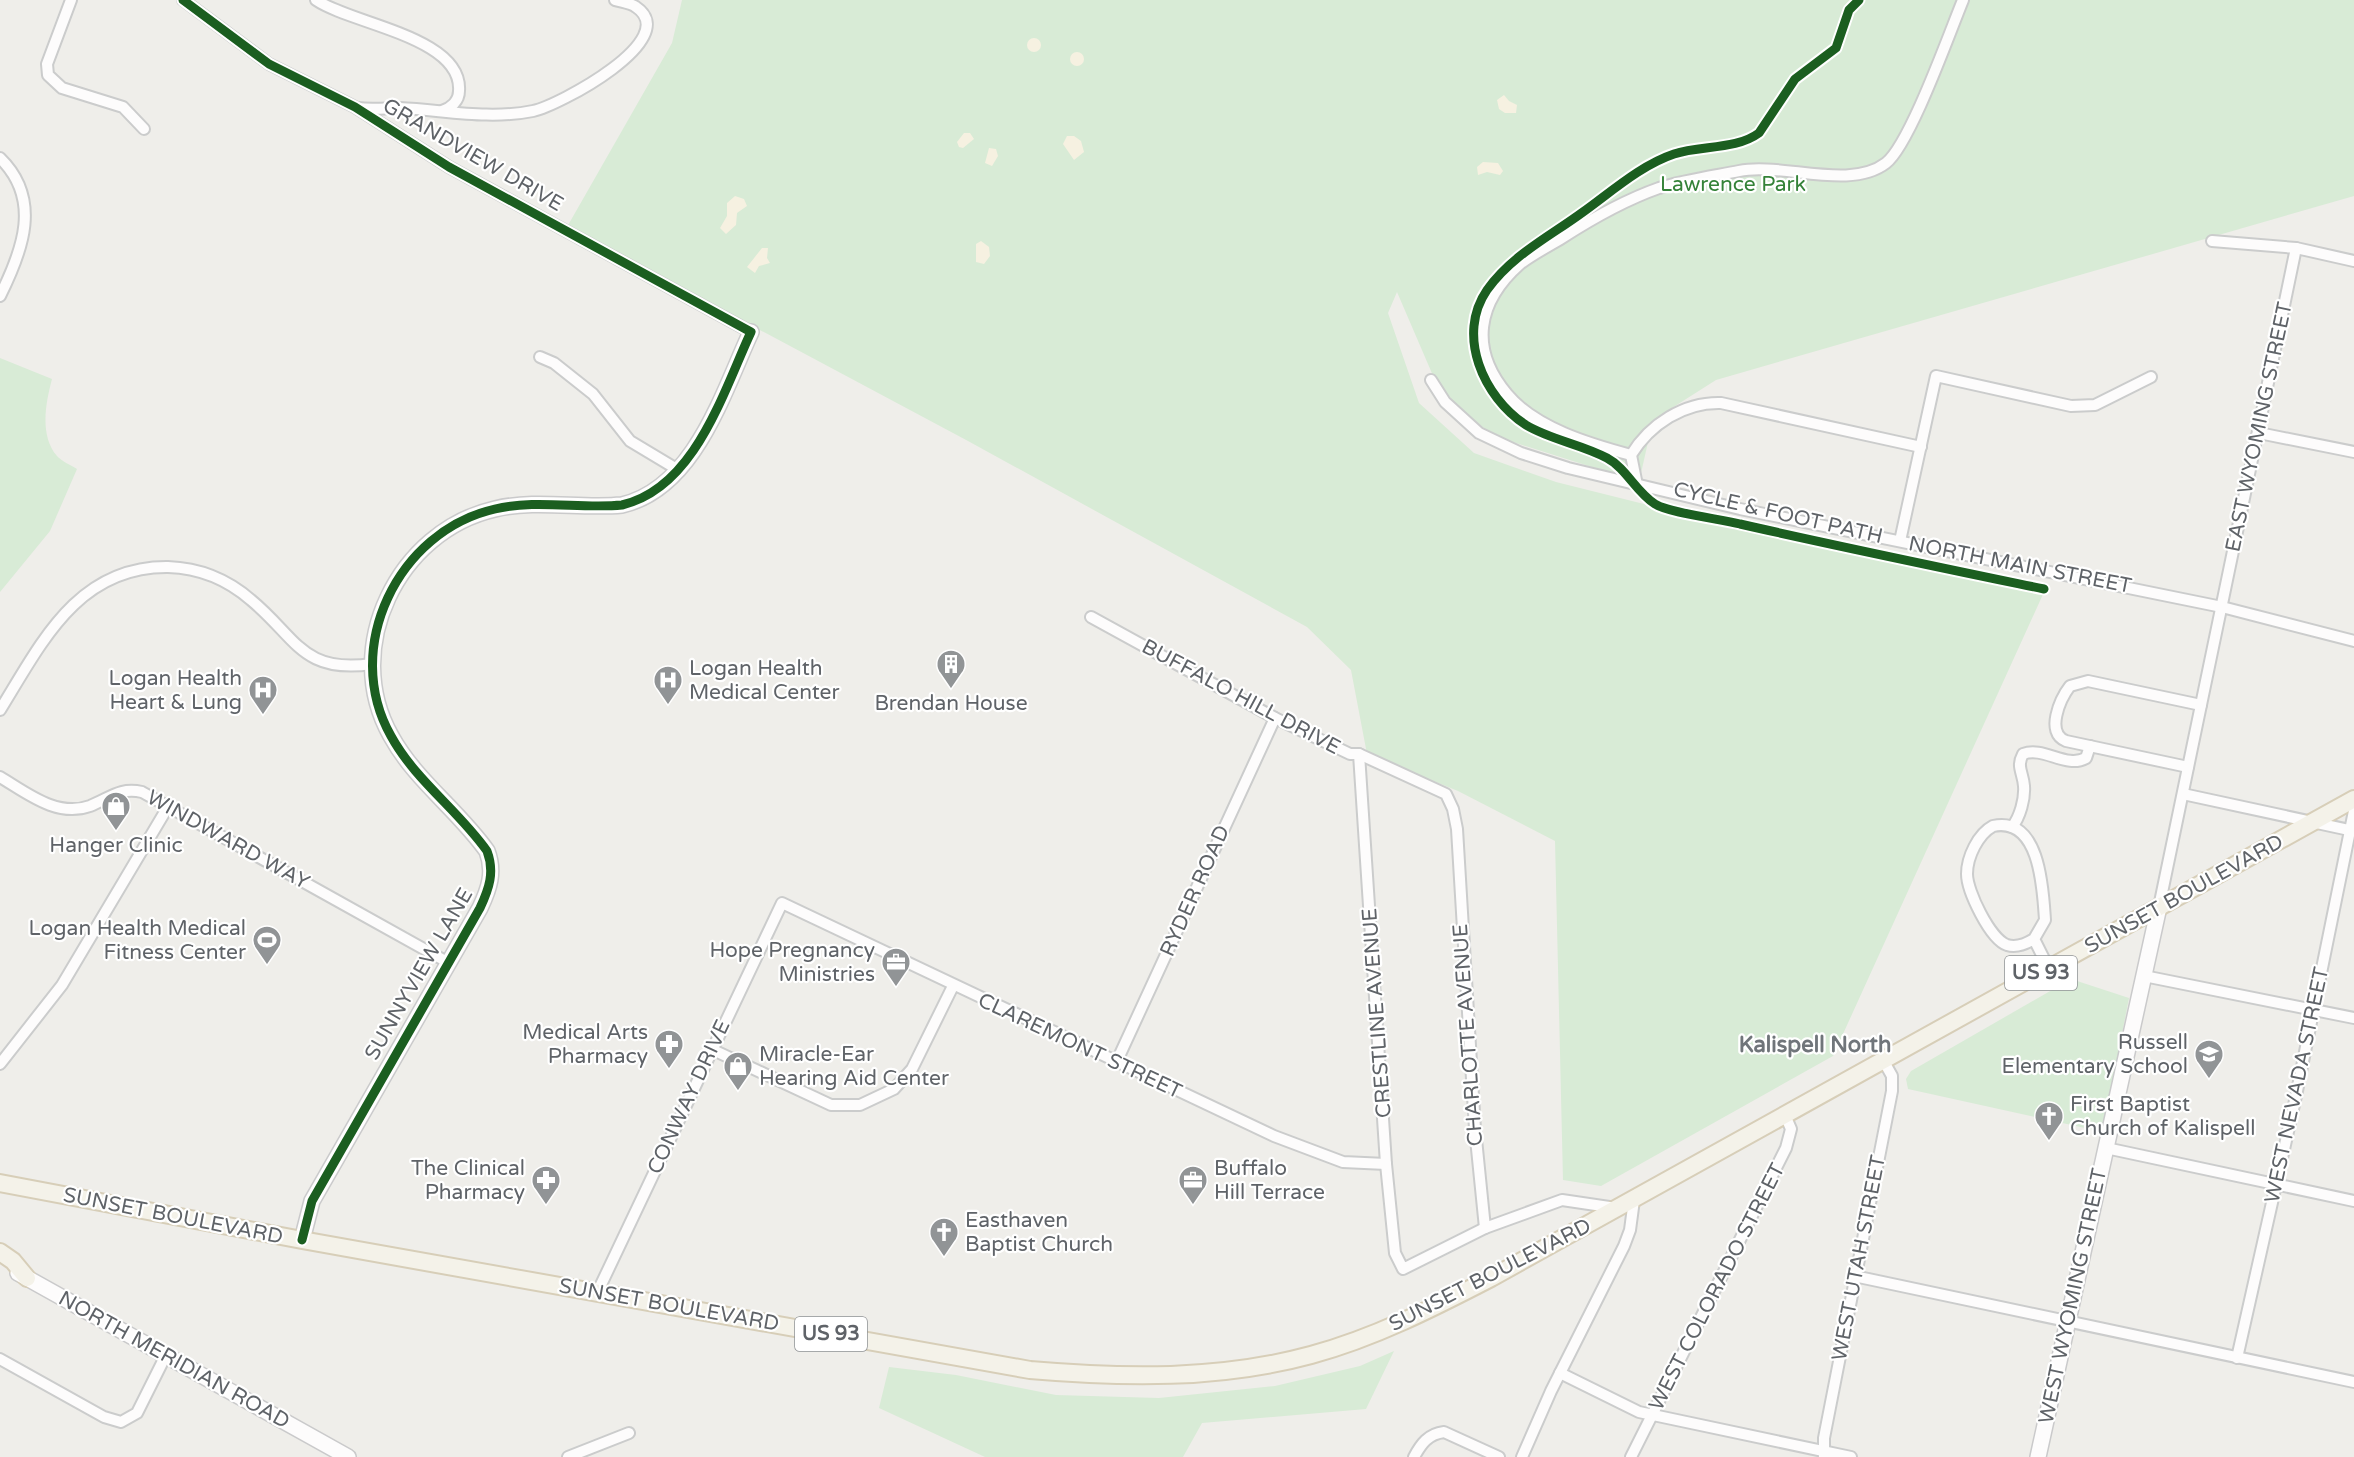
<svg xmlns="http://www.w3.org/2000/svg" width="2354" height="1457" font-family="'Varela Round',sans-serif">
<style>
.green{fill:#d8ebd6}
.sand{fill:#f6f1e1}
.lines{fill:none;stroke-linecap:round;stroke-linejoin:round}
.street-casing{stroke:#cbcccc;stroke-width:14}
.secondary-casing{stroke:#cacacb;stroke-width:18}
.primary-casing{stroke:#d7ceb8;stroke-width:20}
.street{stroke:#fdfcfc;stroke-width:10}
.secondary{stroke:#fdfcfc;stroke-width:15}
.primary{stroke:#f4f2e9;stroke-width:16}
.cycleway-casing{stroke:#fff;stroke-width:13}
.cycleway{stroke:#1b5e20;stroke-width:9}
.labels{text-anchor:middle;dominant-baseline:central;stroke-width:4.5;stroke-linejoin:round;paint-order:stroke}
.shield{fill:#fff;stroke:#8f9295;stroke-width:1.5}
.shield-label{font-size:20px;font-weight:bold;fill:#5f6368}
.street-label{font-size:21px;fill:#5f6368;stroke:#fff}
.park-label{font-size:21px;fill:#348238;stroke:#fff}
.poi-label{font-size:21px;fill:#5f6368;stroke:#fff;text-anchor:end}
.neighbourhood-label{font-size:22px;font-weight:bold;fill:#70757a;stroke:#fff}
</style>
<rect width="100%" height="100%" fill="#efeeea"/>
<g class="green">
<path d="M682 0H2354V196L1716 380 1653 420 1639 482 1494 436 1460 409 1434 378 1397 292 1388 313 1419 403 1474 453 1556 482 1724 524 2044 592 1833 1056 1601 1186 1563 1180 1555 841 1458 791 1367 754 1351 670 1307 627 968 441 567 227 672 43Z"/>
<path d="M0 358 52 379C46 402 39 435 57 456 61 461 71 465 77 469L50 531 0 592Z"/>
<path d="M2071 979 2129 998 2103 1132 1908 1089 1906 1079 1911 1071Z"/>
<path d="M1394 1351 1366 1409 1202 1423 1183 1457H985L879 1408 889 1367 956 1375 1056 1395 1159 1398 1275 1386 1360 1366Z"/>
</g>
<g class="sand">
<circle cx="1034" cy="45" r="7"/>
<circle cx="1077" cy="59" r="7"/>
<path d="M1504 95 1509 101 1517 105 1516 113H1505L1499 109 1497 100Z"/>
<path d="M964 133H970L974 139 963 148 959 147 957 142Z"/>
<path d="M1067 136H1074L1081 141 1084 152 1074 160 1063 144Z"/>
<path d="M989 148 996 149 998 156 992 166 985 163Z"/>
<path d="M1483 162 1498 163 1503 171 1500 175 1487 172 1478 175 1477 167Z"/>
<path d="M735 196 744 199 747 206 737 213 736 225 726 234 720 228 727 216V203Z"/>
<path d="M981 241 989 247 990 256 984 264 976 262V244Z"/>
<path d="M762 248H768L767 258 770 263 759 266 755 273 747 267Z"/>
</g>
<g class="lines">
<g class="street-casing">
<g id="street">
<path d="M71 0 47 64 48 75 62 88 123 107 144 129"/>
<path d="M183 0 269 64 355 107 449 167 751 332"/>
<path d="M316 0C351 24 463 37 459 91 459 101 451 108 442 111"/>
<path d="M358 108C372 110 386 108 400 108 444 110 489 120 533 111 558 106 684 39 636 7 631 3 621 2 615 0"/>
<path d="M0 158C42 199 23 250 0 296"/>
<path d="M2212 241 2296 248 2354 261"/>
<path d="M540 357 554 363 593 394 630 441 680 471"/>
<path d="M1431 380 1445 402 1479 433 1521 453 1568 468 1740 509 2222 607 2354 641"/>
<path d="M2259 433 2354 452"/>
<path d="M1631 455C1590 444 1535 428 1507 394 1469 349 1477 302 1520 264 1533 254 1549 246 1562 238 1593 218 1625 200 1659 188 1684 180 1713 176 1739 171 1781 162 1850 191 1886 163 1910 144 1949 34 1963 0"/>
<path d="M1637 485 1631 455C1650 424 1684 402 1721 403L1921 447"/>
<path d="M1900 541 1936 376 2071 406 2095 405 2151 377"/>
<path d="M1091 617 1275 718 1350 754H1359L1446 794 1453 809 1457 829 1475 1129 1485 1228"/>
<path d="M0 710C41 644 77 566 168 567 199 568 227 579 251 600 297 638 302 674 372 664"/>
<path d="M1359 754 1386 1164 1395 1253 1403 1269 1485 1228 1562 1200 1616 1208"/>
<path d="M2188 767 2066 741C2045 733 2060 699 2070 686L2088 681 2201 705"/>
<path d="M0 777C27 793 57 818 90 806 110 798 120 787 142 792L449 963"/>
<path d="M2183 794 2354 831"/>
<path d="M2012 827C2020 817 2025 799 2024 786 2023 772 2016 767 2023 754 2044 746 2066 769 2086 758L2090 746"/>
<path d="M2159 907 2296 248"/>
<path d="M2034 939C2026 944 2017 948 2007 945 1990 939 1967 891 1967 874 1967 857 1978 834 1993 826 2040 816 2043 889 2045 920L2034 939 2049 969"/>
<path d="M2144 976 2354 1018"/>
<path d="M711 1049 831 1105H860L894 1089 912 1069 953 986"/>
<path d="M1116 1063 1275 718"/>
<path d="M0 1064 62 985 169 805"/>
<path d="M2106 1148 2354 1201"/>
<path d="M1854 1276 2354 1382"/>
<path d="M598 1291 782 903 1274 1136 1343 1162 1386 1164"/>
<path d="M2237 1358 2296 1096 2354 811"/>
<path d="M0 1359 104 1417 121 1422 137 1413 166 1355"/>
<path d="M1560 1373 1639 1412 1851 1457"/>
<path d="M568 1457 629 1433"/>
<path d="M1414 1457C1421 1444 1428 1434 1444 1432L1499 1457"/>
<path d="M1522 1457 1551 1391 1624 1246 1630 1230 1634 1200"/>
<path d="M1631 1457 1786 1148 1791 1129 1785 1115"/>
<path d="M1824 1457V1438L1892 1091V1076L1883 1060"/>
</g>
</g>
<g class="secondary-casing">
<g id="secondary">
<path d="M302 1240 312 1201 480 908C489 889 495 872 487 851 458 810 415 780 391 736 341 648 398 531 495 509 536 499 580 509 622 505 695 488 723 392 751 332"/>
<path d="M18 1273 348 1457"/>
<path d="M2038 1457 2159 907"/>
</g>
</g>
<g class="primary-casing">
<g id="primary">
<path d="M0 1183 302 1240 1030 1370C1124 1378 1219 1380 1311 1355 1374 1338 1433 1308 1491 1278L2354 799"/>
<path d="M0 1252 13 1261 27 1278"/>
</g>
</g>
<use href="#street" class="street"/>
<use href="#secondary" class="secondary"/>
<use href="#primary" class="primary"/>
<g class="cycleway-casing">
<g id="cycleway">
<path d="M183 0 269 64 355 107 449 167 751 332C723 392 695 488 622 505 580 509 536 499 495 509 398 531 341 648 391 736 415 780 458 810 487 851 495 872 489 889 480 908L312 1201 302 1240"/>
<path d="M1859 0 1849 10 1836 48 1795 79 1759 133C1736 150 1701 145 1674 154 1641 165 1611 192 1583 212 1549 237 1512 255 1487 290 1456 335 1483 397 1526 425 1551 440 1581 444 1607 458 1626 468 1636 492 1655 504 1669 513 1721 519 1740 524 1841 547 1943 568 2044 589"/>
</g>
</g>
<use href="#cycleway" class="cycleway"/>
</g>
<defs>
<g id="building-pin" transform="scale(1.5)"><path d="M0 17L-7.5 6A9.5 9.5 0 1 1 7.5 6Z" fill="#919496" stroke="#fff"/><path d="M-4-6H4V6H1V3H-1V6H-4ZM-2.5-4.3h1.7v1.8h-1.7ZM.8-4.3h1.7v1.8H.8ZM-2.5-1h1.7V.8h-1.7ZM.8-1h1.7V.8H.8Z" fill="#fff"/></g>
<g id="hospital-pin" transform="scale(1.5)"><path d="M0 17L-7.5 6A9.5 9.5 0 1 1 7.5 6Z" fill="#919496" stroke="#fff"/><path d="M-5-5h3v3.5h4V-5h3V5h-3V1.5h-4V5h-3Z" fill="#fff"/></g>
<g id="shop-pin" transform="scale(1.5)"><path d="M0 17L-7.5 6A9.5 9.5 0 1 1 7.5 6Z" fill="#919496" stroke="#fff"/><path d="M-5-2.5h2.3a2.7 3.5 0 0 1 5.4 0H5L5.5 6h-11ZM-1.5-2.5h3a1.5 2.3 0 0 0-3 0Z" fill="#fff"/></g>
<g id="stadium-pin" transform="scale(1.5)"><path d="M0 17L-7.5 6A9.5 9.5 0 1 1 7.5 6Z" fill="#919496" stroke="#fff"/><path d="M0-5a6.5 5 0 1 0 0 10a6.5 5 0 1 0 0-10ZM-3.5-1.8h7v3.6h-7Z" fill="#fff"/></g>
<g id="office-pin" transform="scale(1.5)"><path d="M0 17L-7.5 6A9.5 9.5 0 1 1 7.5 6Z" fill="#919496" stroke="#fff"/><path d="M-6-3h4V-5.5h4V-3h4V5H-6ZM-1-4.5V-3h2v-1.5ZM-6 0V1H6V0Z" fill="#fff"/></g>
<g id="pharmacy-pin" transform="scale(1.5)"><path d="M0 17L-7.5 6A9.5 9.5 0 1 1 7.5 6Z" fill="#919496" stroke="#fff"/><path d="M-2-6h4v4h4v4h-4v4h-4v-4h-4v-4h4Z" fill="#fff"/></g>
<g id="school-pin" transform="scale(1.5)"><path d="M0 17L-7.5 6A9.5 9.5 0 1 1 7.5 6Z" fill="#919496" stroke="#fff"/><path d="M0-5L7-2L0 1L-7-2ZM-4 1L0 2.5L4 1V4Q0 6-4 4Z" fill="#fff"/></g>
<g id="church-pin" transform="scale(1.5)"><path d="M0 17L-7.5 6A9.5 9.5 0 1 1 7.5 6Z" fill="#919496" stroke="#fff"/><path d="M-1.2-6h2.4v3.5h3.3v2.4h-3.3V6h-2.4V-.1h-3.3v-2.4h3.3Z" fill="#fff"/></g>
</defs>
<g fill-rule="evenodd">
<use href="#building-pin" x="951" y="664"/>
<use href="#hospital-pin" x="668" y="680"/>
<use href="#hospital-pin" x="263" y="690"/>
<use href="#shop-pin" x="116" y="806"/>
<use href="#stadium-pin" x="267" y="940"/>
<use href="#office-pin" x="896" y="962"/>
<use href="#pharmacy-pin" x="669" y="1044"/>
<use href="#school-pin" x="2209" y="1054"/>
<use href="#shop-pin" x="738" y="1066"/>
<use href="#church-pin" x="2049" y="1116"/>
<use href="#pharmacy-pin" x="546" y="1180"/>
<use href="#office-pin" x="1193" y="1180"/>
<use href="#church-pin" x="944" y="1232"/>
</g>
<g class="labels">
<g class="shield">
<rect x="2005" y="956" width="72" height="34" rx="4.5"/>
<rect x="795" y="1317" width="72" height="34" rx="4.5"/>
</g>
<g class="shield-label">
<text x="2041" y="973">US 93</text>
<text x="831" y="1334">US 93</text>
</g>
<g class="street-label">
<text transform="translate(473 155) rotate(30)">GRANDVIEW DRIVE</text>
<text transform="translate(2259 427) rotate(-78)">EAST WYOMING STREET</text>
<text transform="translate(1778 513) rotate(13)">CYCLE &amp; FOOT PATH</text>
<text transform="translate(2020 565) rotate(11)">NORTH MAIN STREET</text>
<text transform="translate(1241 697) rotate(28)">BUFFALO HILL DRIVE</text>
<text transform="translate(228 840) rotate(29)">WINDWARD WAY</text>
<text transform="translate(1195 891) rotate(-66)">RYDER ROAD</text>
<text transform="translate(2184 894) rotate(-29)">SUNSET BOULEVARD</text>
<text transform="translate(419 974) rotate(-60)">SUNNYVIEW LANE</text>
<text transform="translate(1377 1013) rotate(-94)">CRESTLINE AVENUE</text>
<text transform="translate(1468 1035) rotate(-94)">CHARLOTTE AVENUE</text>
<text transform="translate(1080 1046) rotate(25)">CLAREMONT STREET</text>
<text transform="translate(2297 1085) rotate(-78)">WEST NEVADA STREET</text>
<text transform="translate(689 1097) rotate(-65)">CONWAY DRIVE</text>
<text transform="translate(173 1216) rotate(11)">SUNSET BOULEVARD</text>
<text transform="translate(1859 1258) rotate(-79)">WEST UTAH STREET</text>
<text transform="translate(1490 1275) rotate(-27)">SUNSET BOULEVARD</text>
<text transform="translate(1717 1287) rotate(-63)">WEST COLORADO STREET</text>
<text transform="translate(2073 1296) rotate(-78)">WEST WYOMING STREET</text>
<text transform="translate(669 1305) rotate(10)">SUNSET BOULEVARD</text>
<text transform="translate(174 1360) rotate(29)">NORTH MERIDIAN ROAD</text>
</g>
<g class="park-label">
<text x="1733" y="184">Lawrence Park</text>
</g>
<g class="poi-label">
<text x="689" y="668" text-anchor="start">Logan Health<tspan x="689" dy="24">Medical Center</tspan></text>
<text x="242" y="678">Logan Health<tspan x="242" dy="24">Heart &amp; Lung</tspan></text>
<text x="951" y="703" text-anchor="middle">Brendan House</text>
<text x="116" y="845" text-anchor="middle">Hanger Clinic</text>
<text x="246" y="928">Logan Health Medical<tspan x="246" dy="24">Fitness Center</tspan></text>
<text x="875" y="950">Hope Pregnancy<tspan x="875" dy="24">Ministries</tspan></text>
<text x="648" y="1032">Medical Arts<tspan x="648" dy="24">Pharmacy</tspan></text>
<text x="2188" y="1042">Russell<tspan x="2188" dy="24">Elementary School</tspan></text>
<text x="759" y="1054" text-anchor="start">Miracle-Ear<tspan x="759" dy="24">Hearing Aid Center</tspan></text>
<text x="2070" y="1104" text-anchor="start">First Baptist<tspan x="2070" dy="24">Church of Kalispell</tspan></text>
<text x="525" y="1168">The Clinical<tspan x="525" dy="24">Pharmacy</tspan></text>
<text x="1214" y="1168" text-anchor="start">Buffalo<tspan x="1214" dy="24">Hill Terrace</tspan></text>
<text x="965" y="1220" text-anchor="start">Easthaven<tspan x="965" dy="24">Baptist Church</tspan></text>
</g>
<g class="neighbourhood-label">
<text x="1815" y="1045">Kalispell North</text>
</g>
</g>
</svg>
